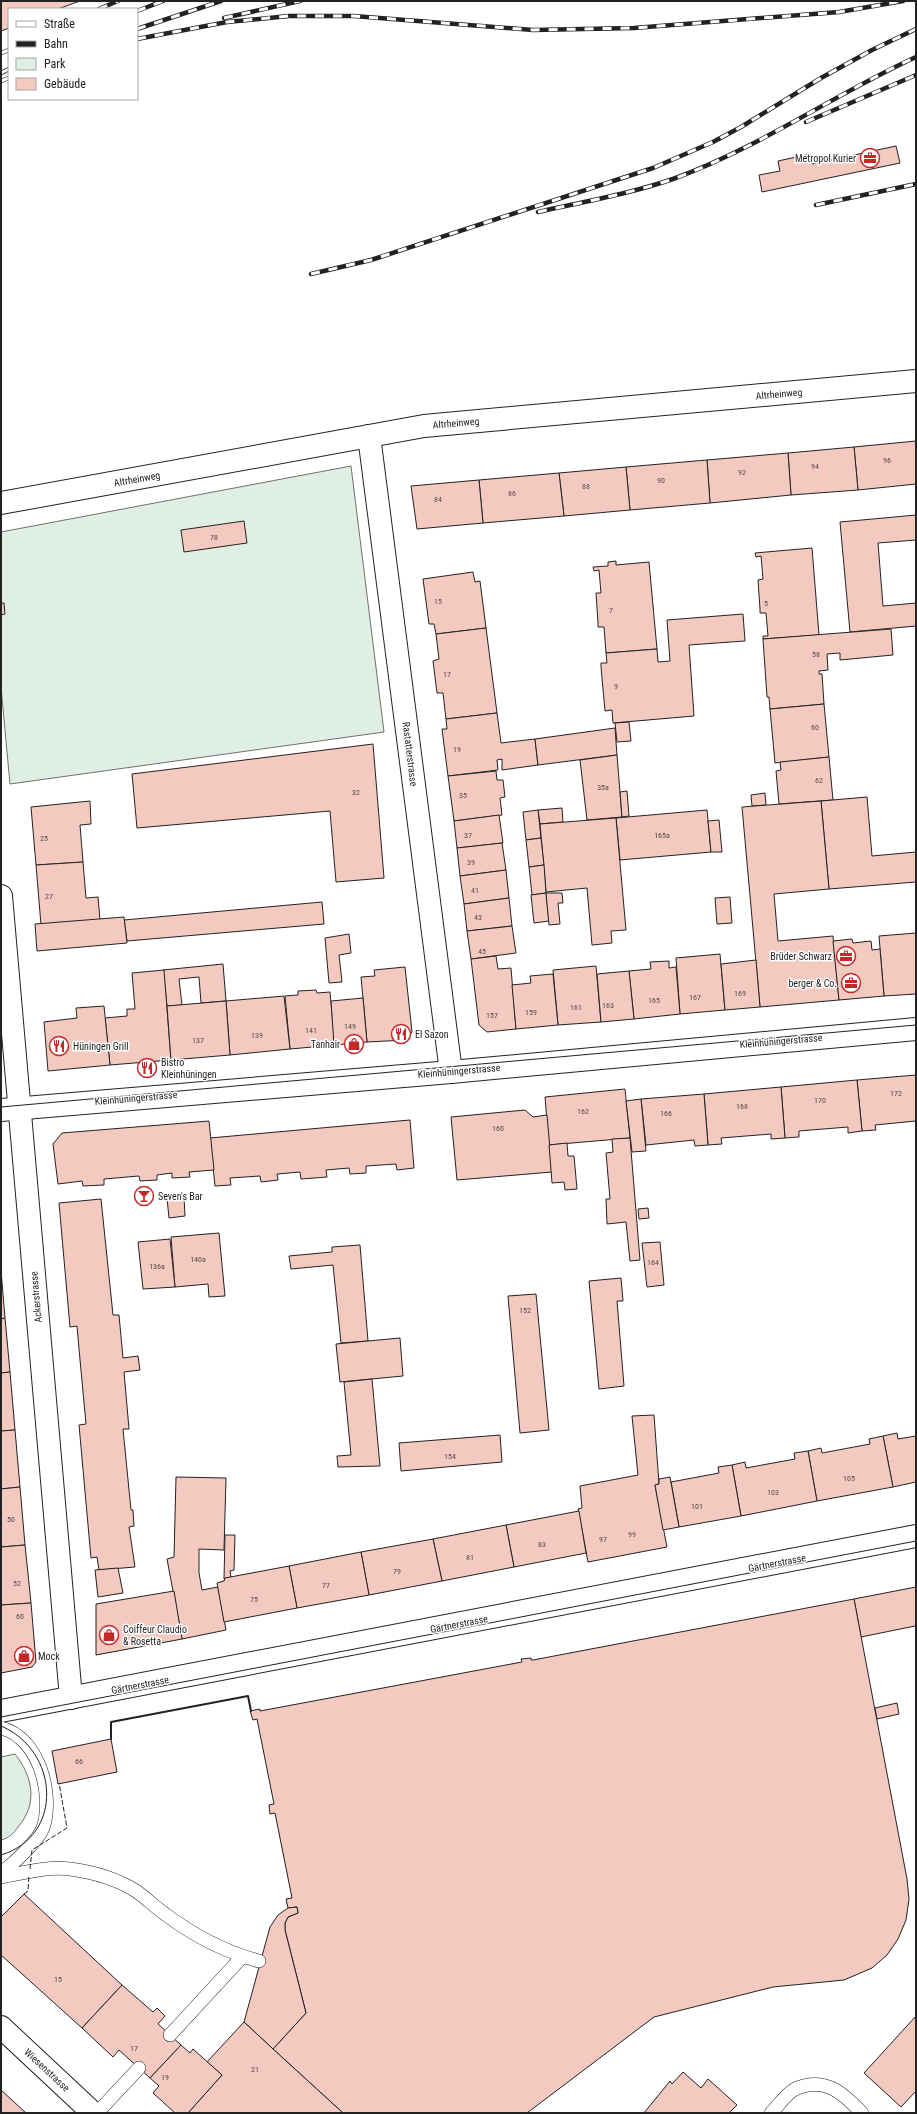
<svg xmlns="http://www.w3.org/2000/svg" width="917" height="2114" font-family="'Roboto Condensed',sans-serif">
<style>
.green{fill:#e0efe3;stroke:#6f6f6f}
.building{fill:#f3c9c0;stroke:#222}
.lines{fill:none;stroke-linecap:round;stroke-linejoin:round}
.service-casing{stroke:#222;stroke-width:14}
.minor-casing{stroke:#222;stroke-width:24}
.tertiary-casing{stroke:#222;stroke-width:24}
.service{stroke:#fff;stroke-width:13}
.minor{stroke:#fff;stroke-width:22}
.tertiary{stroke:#fff;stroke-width:22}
.tram{stroke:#222;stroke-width:1}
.rail-casing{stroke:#222;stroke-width:4.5}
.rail{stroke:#fff;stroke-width:3;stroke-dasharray:9;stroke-linecap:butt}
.fence{stroke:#222;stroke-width:1;stroke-dasharray:5 2;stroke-linecap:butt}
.wall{stroke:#222;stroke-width:2}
.labels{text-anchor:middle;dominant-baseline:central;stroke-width:3;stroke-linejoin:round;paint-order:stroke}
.number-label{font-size:8px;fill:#564c4a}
.poi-label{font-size:10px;fill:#222;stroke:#fff;text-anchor:start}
.street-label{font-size:10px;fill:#222;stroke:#fff}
</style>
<rect width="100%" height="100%" fill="#fff"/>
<g class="green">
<path d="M351 466 384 732 10 784 1 687V532Z"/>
<path d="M15 1754C33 1777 38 1804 18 1827 13 1834 9 1838 1 1840V1757Z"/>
</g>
<g class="building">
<path d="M1 1H80L58 9H9V28L1 31Z"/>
<path d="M896 146 900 163 762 192 759 175 780 171 778 161 810 154 812 164Z"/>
<path d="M916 441V484L858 490 854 447Z"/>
<path d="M854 447 858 490 791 495 788 453Z"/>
<path d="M788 453 791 495 710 503 707 460Z"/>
<path d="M707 460 710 503 630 510 626 467Z"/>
<path d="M626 467 630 510 564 516 559 473Z"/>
<path d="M559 473 564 516 483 523 479 480Z"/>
<path d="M479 480 483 523 417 529 411 486Z"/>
<path d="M916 515V540L878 543 883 606 916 603V626L850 632 840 522Z"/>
<path d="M244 521 247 543 184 552 181 530Z"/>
<path d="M812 548 819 635 763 639V636H768L766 613H760V609L758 580 763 579 761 556 756 557 755 553Z"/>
<path d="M616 561V565L649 562 657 649 606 653 604 627H598V623L596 593H601L599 570 594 571 593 567 608 566V562Z"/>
<path d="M473 572 475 582 480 581 486 628 436 634 434 624H429L423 579Z"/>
<path d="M1 603H4L5 614 1 615Z"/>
<path d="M743 614 745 641 689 645 694 716 613 723 612 710 605 711 601 667V663H607L606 653 657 649 658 662 670 661 667 620Z"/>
<path d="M486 628 497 713 446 719 443 693H437L433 661 439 659 436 634Z"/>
<path d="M891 629 893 655 840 660V653L827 654 828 670 819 671V674H822L824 704 770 709 769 697H767L763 639Z"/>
<path d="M824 704 829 757 775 763 770 709Z"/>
<path d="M497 713 501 743 535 739 538 765 502 770V759L497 760 498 770 448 776 442 729H447L446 719Z"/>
<path d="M629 722 631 741 617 742 615 723Z"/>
<path d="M615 728 617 755 538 765 535 739Z"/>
<path d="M373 744 384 878 336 882 330 811 137 828 132 774Z"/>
<path d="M617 755 622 817 587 820 580 760Z"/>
<path d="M829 757 833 800 779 804 776 771 781 770 780 762Z"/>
<path d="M496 771 497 780H503L505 797 500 798 502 815 454 821 448 776Z"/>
<path d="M627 791 629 816 622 817 620 792Z"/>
<path d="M765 793 766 805 752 806 751 795Z"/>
<path d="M867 797 872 856 916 852V882L829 889 821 801Z"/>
<path d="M90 801 91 824 80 825 83 862 36 865 31 807Z"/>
<path d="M821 801 829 889 774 894 778 941 833 936 839 1000 760 1007 742 807Z"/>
<path d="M562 808 563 822 540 824 538 810Z"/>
<path d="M538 810 541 838 526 840 523 812Z"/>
<path d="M707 810 711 852 620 860 616 818Z"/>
<path d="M499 815 503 843 457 848 454 821Z"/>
<path d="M616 818 626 930 611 931 612 943 592 945 587 888 546 892 540 824Z"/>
<path d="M719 820 722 852H711L708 821Z"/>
<path d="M541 838 544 865 529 867 526 840Z"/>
<path d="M502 843 506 870 460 876 457 848Z"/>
<path d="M83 862 86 898 98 897 100 920 41 925 36 865Z"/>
<path d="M544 865 546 893 532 895 529 867Z"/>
<path d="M506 870 509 898 464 904 460 876Z"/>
<path d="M546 893 549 921 534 923 531 895Z"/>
<path d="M546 893H562L563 903H558L560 924 549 925Z"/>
<path d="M730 897 732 923 717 924 715 898Z"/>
<path d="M509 898 512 926 467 931 464 904Z"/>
<path d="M322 902 324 924 127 941 124 920Z"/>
<path d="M124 917 127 943 37 951 35 924Z"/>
<path d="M512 926 516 953 471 959 467 931Z"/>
<path d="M916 933V994L884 996 879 936Z"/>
<path d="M349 934 351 953 339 955 342 982 329 983 325 938Z"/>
<path d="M852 939 853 943 871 941 872 950 880 949 884 996 839 1000 833 941Z"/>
<path d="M720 954 725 1010 680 1014 676 958Z"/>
<path d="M496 956 498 969 511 968 516 1029 487 1032 479 1025 471 959Z"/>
<path d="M756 960 760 1007 725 1010 721 964Z"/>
<path d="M669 961V968L676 967 680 1014 634 1019 629 971 651 969 650 962Z"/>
<path d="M223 964 226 1001 201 1003 199 977 179 979 182 1005 167 1006 163 970Z"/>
<path d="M596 966 601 1022 558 1025 553 970Z"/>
<path d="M405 967 412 1032 406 1040 367 1042 361 977 375 976 374 970Z"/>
<path d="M164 970 171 1060 110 1065 105 1018 127 1016V1009H135L132 973Z"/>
<path d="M629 971 634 1019 601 1022 597 974Z"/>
<path d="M553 974 558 1025 516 1029 512 985 531 983 530 976Z"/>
<path d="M316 990 317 993 330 992 335 1045 290 1049 285 996 298 995V991Z"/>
<path d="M284 996 290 1049 230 1055 226 1001Z"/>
<path d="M363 998 367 1042 334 1045 331 1001Z"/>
<path d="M226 1001 230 1055 171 1060 167 1006Z"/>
<path d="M104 1006 110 1065 48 1071 44 1022 77 1018 76 1008Z"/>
<path d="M916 1075V1121L875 1125 876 1130 862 1131 857 1080Z"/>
<path d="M857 1080 862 1131 848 1133V1127L799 1131V1137L785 1138 781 1087Z"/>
<path d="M781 1087 785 1138 771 1139V1134L721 1138 722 1144 708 1145 704 1094Z"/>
<path d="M625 1089 630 1138 549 1145 545 1097Z"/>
<path d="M704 1094 708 1145 695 1146 694 1140 646 1145 641 1099Z"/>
<path d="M641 1099 646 1151 632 1152 626 1101Z"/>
<path d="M525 1110 533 1117 547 1115 552 1172 457 1180 451 1117Z"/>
<path d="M410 1120 414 1168 397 1170 396 1164 366 1166V1173L350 1174 349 1168 326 1170 327 1177 301 1179 300 1172 277 1174 278 1180 261 1182 260 1176 230 1178 231 1185 215 1186 210 1138Z"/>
<path d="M209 1121 214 1170 189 1172 190 1177 172 1178V1173L157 1175V1180L140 1181 139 1176 104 1179V1185L83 1186 82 1181 58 1184 53 1144 62 1133Z"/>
<path d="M630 1138 640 1260 630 1261 626 1222 607 1224 606 1199H610L606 1153 613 1152 612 1139Z"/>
<path d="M567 1143 568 1156H574L577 1189 565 1190 564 1182 552 1183 549 1145Z"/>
<path d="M184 1197 185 1216 169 1218 167 1198Z"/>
<path d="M101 1199 113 1315H119L123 1358 138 1356 140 1370 124 1372 129 1429H123L131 1510H133L134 1526 129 1527 135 1567 99 1570 97 1557 91 1558 79 1425 86 1424 79 1349 77 1326 70 1327 59 1203Z"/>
<path d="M648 1208 649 1218 639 1219 638 1209Z"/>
<path d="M219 1233 225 1296 209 1297 208 1284 175 1287 171 1237Z"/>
<path d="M170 1239 175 1287 143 1289 138 1242Z"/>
<path d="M660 1242 664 1285 647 1287 642 1243Z"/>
<path d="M360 1245 368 1341 341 1343 333 1265 291 1269 289 1256 332 1252V1247Z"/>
<path d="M1 1270 5 1318 1 1319Z"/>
<path d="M621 1278 623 1301H617L624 1386 599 1389 589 1281Z"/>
<path d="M536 1294 549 1430 520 1433 508 1296Z"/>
<path d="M5 1318 10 1372 1 1373V1319Z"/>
<path d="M400 1338 403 1376 340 1382 336 1344Z"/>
<path d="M10 1372 15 1430 1 1431V1373Z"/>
<path d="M372 1379 380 1466 338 1467 337 1456 351 1455 344 1382Z"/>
<path d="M654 1415 659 1484 655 1485 667 1547 588 1562 578 1509 582 1508 580 1486 638 1475 632 1416Z"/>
<path d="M15 1430 20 1487 1 1489V1431Z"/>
<path d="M897 1433 898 1439 916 1436V1482L893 1487 883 1436Z"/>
<path d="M500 1435 502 1462 401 1471 399 1443Z"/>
<path d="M883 1436 893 1487 817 1501 808 1451 821 1448 822 1453 870 1444 869 1439Z"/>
<path d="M808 1451 817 1501 741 1516 732 1465 745 1462 746 1468 795 1459 794 1453Z"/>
<path d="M732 1465 741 1516 679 1527 671 1482 719 1473 718 1467Z"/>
<path d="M176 1477 226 1478 224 1550 199 1549V1573L202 1590 218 1587 226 1630 182 1639 167 1559 174 1557Z"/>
<path d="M670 1477 679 1527 663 1530 655 1485 659 1484V1479Z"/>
<path d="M20 1487 25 1545 1 1547V1489Z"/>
<path d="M579 1511 586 1553 514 1567 506 1525Z"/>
<path d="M506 1525 514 1567 442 1581 433 1539Z"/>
<path d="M225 1535H235L234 1570 230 1571 231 1577 224 1579Z"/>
<path d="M433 1539 442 1581 369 1595 361 1552Z"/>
<path d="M25 1545 31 1603 1 1605V1547Z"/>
<path d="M361 1552 369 1595 297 1608 289 1566Z"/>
<path d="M289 1566 297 1608 224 1622 217 1583 224 1581 225 1578Z"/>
<path d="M118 1568 123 1593 98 1597 95 1570Z"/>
<path d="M916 1587V1629L915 1626 861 1637 854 1599Z"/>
<path d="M174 1591 182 1639 96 1655V1604Z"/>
<path d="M854 1599 907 1879 909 1899 906 1920 898 1939 887 1955 872 1968 844 1980 773 1987 654 2017 527 2113H343L273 2049 306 2013 285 1930V1923L288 1917 298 1913 297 1907 288 1908 286 1899 292 1898 275 1813 270 1814 269 1805 274 1804 257 1719 253 1720 250 1711 260 1709V1711L522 1662 521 1659 531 1658V1660H533Z"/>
<path d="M31 1603 36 1662 32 1667 1 1673V1605Z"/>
<path d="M897 1703 899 1714 877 1719 875 1708Z"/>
<path d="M111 1739 117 1772 58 1784 52 1751Z"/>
<path d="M24 1894 122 1985 82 2028 1 1955V1917Z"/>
<path d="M297 1907 298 1913 288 1917 285 1923V1930L306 2013 273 2049 244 2022 270 1927 278 1915 288 1908Z"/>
<path d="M122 1985 153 2012 157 2008 165 2016 158 2024 181 2045 150 2078 119 2050 113 2057 82 2028Z"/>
<path d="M916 2016V2091L901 2107 864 2073Z"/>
<path d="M244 2022 273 2049 343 2113H188L222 2075 207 2062Z"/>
<path d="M181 2045 190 2053 193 2049 222 2075 188 2113H175L153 2093 159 2086 150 2078Z"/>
<path d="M683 2072 701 2088 708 2079 737 2105 729 2113H644L670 2081 672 2084Z"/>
<path d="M1 2090 26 2113H1Z"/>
</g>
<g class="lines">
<g class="service-casing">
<g id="service">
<path d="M1 1728C39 1737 54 1794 43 1828 38 1841 13 1864 1 1873"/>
<path d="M1 1877C24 1873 47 1866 70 1869 93 1872 117 1879 136 1891 146 1898 155 1907 165 1914 193 1935 225 1952 259 1961"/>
<path d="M170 2035 242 1957"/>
<path d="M97 2113 139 2068"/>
<path d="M771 2113C778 2106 787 2093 795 2089 825 2076 843 2093 862 2113"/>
</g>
</g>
<g class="minor-casing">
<g id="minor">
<path d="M369 436 451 1072"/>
<path d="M1 503 424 426 916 381"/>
<path d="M1 896 71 1698"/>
<path d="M1 1110 451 1072 916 1029"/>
<path d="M1 2027 93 2113"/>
</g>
</g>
<g class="tertiary-casing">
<path id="tertiary" d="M1 1711 916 1536"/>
</g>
<use href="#service" class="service"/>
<use href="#minor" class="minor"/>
<use href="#tertiary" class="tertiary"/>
<g class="tram">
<path d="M1 1107 916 1025"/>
<path d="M1 1717 916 1541"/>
<path d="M1 1726C59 1750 65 1836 1 1855"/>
</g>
<g class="rail-casing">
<g id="rail">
<path d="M99 9 118 1"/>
<path d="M137 11 163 1"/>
<path d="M224 18 300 1"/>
<path d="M137 29 221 1"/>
<path d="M137 39 227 22 289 16H354L533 30 634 28 839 12 903 1"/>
<path d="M1 53 9 50"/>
<path d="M1 73 9 69"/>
<path d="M1 81 9 78"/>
<path d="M806 122 916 75"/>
<path d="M816 205 916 184"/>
<path d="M538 212C583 202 629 194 673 179 759 148 833 95 916 57"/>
<path d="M311 274 371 260 653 168 713 142 741 127 821 78 872 50 916 29"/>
</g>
</g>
<use href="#rail" class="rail"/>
<g class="fence">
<path d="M30 1869 32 1850 67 1828 59 1783"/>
<path d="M24 1894 28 1891 29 1875"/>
</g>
<path class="wall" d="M111 1739V1722L248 1696 251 1711"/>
</g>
<defs>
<g id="office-ring" transform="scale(1)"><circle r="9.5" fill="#fff" stroke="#c62828" stroke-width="1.5"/><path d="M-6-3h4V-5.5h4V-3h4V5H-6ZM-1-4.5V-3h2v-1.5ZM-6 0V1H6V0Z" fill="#c62828"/></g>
<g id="restaurant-ring" transform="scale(1)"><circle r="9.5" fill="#fff" stroke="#c62828" stroke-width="1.5"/><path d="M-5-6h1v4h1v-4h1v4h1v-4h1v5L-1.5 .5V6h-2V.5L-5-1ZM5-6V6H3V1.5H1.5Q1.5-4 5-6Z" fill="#c62828"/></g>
<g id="shop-ring" transform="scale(1)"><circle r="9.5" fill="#fff" stroke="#c62828" stroke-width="1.5"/><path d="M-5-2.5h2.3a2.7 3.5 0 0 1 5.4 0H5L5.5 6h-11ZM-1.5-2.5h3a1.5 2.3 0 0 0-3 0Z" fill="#c62828"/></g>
<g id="bar-ring" transform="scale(1)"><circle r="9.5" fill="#fff" stroke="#c62828" stroke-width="1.5"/><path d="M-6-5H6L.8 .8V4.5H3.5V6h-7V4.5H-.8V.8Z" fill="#c62828"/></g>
</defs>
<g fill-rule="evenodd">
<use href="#office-ring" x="870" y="158"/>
<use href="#office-ring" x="846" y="956"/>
<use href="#office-ring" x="851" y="983"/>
<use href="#restaurant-ring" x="401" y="1034"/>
<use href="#shop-ring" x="354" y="1044"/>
<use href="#restaurant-ring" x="59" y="1046"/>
<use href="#restaurant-ring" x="147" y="1068"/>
<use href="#bar-ring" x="144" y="1196"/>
<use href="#shop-ring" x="109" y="1635"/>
<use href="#shop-ring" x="24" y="1656"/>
</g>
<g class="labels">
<g class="number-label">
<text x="887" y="460">96</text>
<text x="815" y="466">94</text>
<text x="742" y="472">92</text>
<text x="661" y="480">90</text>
<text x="586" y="486">88</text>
<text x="512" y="493">86</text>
<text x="438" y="499">84</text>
<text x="214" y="537">78</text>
<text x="438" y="601">15</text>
<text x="766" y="603">5</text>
<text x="611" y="610">7</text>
<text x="816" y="654">58</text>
<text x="447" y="674">17</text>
<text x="616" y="686">9</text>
<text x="815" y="727">60</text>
<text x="457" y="749">19</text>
<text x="819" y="780">62</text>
<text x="603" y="787">35a</text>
<text x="356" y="792">32</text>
<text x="463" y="795">35</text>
<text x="468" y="835">37</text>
<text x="662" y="835">165a</text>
<text x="44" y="838">25</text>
<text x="471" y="862">39</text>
<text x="475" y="890">41</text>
<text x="49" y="896">27</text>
<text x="478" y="917">43</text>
<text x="482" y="951">45</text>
<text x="740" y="993">169</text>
<text x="695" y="997">167</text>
<text x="654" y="1000">165</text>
<text x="608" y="1005">163</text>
<text x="576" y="1007">161</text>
<text x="531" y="1012">159</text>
<text x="492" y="1015">157</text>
<text x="350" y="1026">149</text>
<text x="311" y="1030">141</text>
<text x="257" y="1035">139</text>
<text x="198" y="1040">137</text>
<text x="896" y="1093">172</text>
<text x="820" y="1100">170</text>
<text x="742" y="1106">168</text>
<text x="583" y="1111">162</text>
<text x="666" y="1113">166</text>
<text x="498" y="1128">160</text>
<text x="198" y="1259">140a</text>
<text x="653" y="1262">164</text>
<text x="157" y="1266">136a</text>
<text x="525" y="1310">152</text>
<text x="450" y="1456">154</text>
<text x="849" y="1478">105</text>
<text x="773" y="1492">103</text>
<text x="697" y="1506">101</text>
<text x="11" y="1519">50</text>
<text x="632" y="1534">99</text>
<text x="603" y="1539">97</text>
<text x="542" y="1544">83</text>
<text x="470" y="1557">81</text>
<text x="397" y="1571">79</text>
<text x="17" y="1583">52</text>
<text x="326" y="1585">77</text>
<text x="254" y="1599">75</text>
<text x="20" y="1616">60</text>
<text x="79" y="1761">66</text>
<text x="58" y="1979">15</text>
<text x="134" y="2048">17</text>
<text x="255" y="2069">21</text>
<text x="165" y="2077">19</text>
</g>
<g class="poi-label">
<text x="856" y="158" text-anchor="end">Metropol Kurier</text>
<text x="832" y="956" text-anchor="end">Brüder Schwarz</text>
<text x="837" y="983" text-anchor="end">berger &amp; Co.</text>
<text x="415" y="1034">El Sazon</text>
<text x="340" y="1044" text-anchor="end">Tanhair</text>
<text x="73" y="1046">Hüningen Grill</text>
<text x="161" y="1062">Bistro<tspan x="161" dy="12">Kleinhüningen</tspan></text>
<text x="158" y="1196">Seven's Bar</text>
<text x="123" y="1629">Coiffeur Claudio<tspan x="123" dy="12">&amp; Rosetta</tspan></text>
<text x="38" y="1656">Mock</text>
</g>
<g class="street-label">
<text transform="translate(779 394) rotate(-5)">Altrheinweg</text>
<text transform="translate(456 423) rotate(-5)">Altrheinweg</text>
<text transform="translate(137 479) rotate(-10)">Altrheinweg</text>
<text transform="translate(410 754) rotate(83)">Rastatterstrasse</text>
<text transform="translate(781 1041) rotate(-5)">Kleinhüningerstrasse</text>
<text transform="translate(459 1071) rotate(-5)">Kleinhüningerstrasse</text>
<text transform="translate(136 1098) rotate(-5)">Kleinhüningerstrasse</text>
<text transform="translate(36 1297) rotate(-95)">Ackerstrasse</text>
<text transform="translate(777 1563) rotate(-11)">Gärtnerstrasse</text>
<text transform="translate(459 1624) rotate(-11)">Gärtnerstrasse</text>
<text transform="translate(140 1685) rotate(-11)">Gärtnerstrasse</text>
<text transform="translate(47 2070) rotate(43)">Wiesenstrasse</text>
</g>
</g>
<rect width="917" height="2114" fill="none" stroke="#222222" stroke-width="4"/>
<rect x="8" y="8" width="130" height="92" fill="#ffffff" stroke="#a7a7a7"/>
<rect x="16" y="21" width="20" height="6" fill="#ffffff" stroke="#a7a7a7"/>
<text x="44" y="28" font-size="12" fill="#222222">Straße</text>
<rect x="16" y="41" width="20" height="6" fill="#222222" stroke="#a7a7a7"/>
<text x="44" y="48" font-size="12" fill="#222222">Bahn</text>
<rect x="16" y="58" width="20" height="12" fill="#e0efe3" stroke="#a7a7a7"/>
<text x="44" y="68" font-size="12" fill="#222222">Park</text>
<rect x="16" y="78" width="20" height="12" fill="#f3c9c0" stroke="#a7a7a7"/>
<text x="44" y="88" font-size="12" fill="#222222">Gebäude</text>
</svg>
